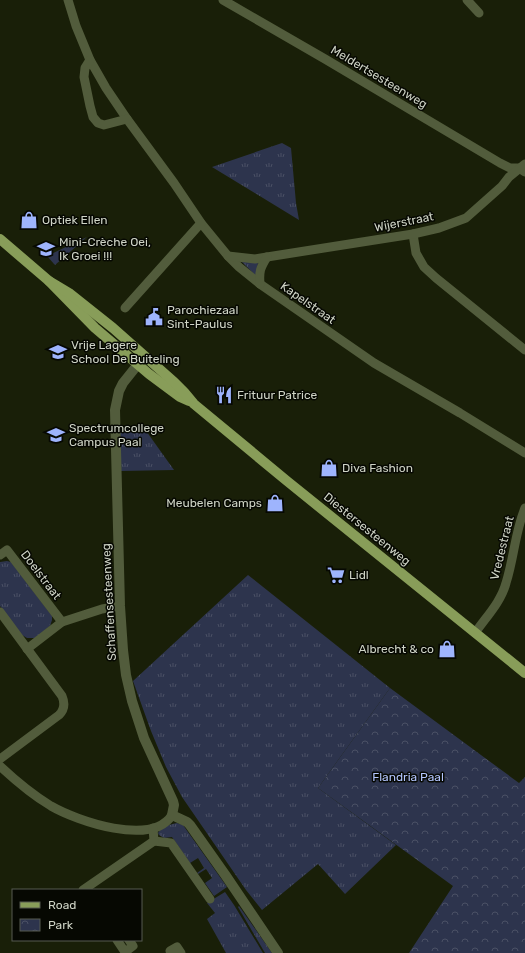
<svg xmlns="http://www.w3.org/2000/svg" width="525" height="953" font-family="Rubik,sans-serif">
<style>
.grass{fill:url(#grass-tufts)}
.park{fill:url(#park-crowns)}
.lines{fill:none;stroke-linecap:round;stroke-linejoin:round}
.minor{stroke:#525c3c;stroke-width:9}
.tertiary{stroke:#525c3c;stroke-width:10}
.primary{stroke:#889d59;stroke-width:10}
.labels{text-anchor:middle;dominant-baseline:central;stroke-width:3;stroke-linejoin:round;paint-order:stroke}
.street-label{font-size:12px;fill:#cfd4c6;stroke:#060802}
.poi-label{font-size:12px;fill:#cfd4c6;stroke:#060802;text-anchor:start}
.park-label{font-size:12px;fill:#b3c5fe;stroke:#060802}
</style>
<defs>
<pattern id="grass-tufts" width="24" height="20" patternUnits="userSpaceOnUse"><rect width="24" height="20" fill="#2d344d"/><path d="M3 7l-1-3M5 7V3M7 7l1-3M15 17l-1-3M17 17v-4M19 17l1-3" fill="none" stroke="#4a5065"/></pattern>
<pattern id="park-crowns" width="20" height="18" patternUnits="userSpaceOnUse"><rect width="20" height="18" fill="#2d344d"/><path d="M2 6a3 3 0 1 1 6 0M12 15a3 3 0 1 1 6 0" fill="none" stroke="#4a5065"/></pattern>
</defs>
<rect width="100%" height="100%" fill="#191f08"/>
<g class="grass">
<path d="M282 143 291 148 296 203 299 220 212 167Z"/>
<path d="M87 237 55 265 47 256Z"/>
<path d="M241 261 258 263 256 275H255Z"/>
<path d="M120 427 144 428 174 470 121 471Z"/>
<path d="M7 561 11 562 52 616V620L50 626 35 638H27L22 635 0 606V562Z"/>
<path d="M248 575 390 688 318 788 396 845 345 894 318 864 262 910 246 890 182 797 166 767 151 731 133 681Z"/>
<path d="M177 823 183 825 227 887 214 896 205 883 212 878 206 869 198 874 197 873 204 868 198 858 190 863 172 837 164 838 159 835 158 833C161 827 171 824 177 823Z"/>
<path d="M225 892 234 905 263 953H226L207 919 215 913 207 903Z"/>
<path d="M239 906 272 953H265L238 907Z"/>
</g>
<path class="park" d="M390 688 519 783 525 777V953H409L453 886 318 788Z"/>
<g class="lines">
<g class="minor">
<path d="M68 0 76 26 90 60 106 88 127 119 174 183 201 223 228 256 239 267 260 284 374 363 460 413 525 453"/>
<path d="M223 0 325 59 500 163 510 168H519L525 172"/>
<path d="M467 0 479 13"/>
<path d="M90 60 85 68 84 77 90 106 93 117 98 123 104 125 127 119"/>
<path d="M413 234 416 253 424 267 436 278 525 350"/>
<path d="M228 256 255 259 267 257 413 234 439 228 466 218 502 186 509 177 525 164"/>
<path d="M260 284C259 272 260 268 267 257"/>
<path d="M125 308 201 223"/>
<path d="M0 555 7 550 62 622"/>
<path d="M0 612 62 696C65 703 65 709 59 715L0 759"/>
<path d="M475 633C486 617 501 602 506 583 514 558 515 532 525 508"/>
<path d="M27 649 62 622 102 609 120 606"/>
<path d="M0 766C16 781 33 795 51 806 77 821 152 847 172 815"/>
<path d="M154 841 171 843 210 899"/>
<path d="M83 890 154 841 153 828"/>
<path d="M117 940 125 952 133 946 129 940"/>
<path d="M170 951 177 947 181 953"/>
</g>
<path class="tertiary" d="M143 358 123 383 119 391 115 410 120 606 123 650 126 675 132 701 144 738 173 801 174 805 172 815 187 822 190 825 226 876 278 953"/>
<g class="primary">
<path d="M0 239 49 281 95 328 149 374 180 397 189 401"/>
<path d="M49 281 69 293 113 328 174 382 184 392 194 404 287 481 525 673"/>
</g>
</g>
<defs>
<g id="shop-bare" transform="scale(1.38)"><path d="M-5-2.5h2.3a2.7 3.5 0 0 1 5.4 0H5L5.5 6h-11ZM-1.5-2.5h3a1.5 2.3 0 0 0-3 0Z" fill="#9eb4fd" stroke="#060802" stroke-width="2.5" paint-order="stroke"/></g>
<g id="school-bare" transform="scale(1.38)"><path d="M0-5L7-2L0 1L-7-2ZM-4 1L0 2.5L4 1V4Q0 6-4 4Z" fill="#9eb4fd" stroke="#060802" stroke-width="2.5" paint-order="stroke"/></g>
<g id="civic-bare" transform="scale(1.38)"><path d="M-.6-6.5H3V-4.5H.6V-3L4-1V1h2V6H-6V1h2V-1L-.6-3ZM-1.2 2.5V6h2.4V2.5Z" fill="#9eb4fd" stroke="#060802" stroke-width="2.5" paint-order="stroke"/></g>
<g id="restaurant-bare" transform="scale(1.38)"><path d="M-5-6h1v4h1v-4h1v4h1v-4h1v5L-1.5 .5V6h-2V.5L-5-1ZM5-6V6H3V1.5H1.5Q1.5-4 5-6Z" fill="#9eb4fd" stroke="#060802" stroke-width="2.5" paint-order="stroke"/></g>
<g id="supermarket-bare" transform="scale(1.38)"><path d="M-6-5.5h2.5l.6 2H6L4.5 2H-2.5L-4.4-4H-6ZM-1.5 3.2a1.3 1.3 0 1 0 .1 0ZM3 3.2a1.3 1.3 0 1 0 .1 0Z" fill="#9eb4fd" stroke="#060802" stroke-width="2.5" paint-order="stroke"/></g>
</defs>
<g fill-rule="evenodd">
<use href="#shop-bare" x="29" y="220"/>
<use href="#school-bare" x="46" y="249"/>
<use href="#civic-bare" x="154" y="317"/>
<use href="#school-bare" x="58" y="352"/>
<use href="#restaurant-bare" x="224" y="395"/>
<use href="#school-bare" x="56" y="435"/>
<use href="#shop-bare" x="329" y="468"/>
<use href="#shop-bare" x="275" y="503"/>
<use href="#supermarket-bare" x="336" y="575"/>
<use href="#shop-bare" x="447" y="649"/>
</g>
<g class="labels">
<g class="street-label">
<text transform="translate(379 77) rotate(31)">Meldertsesteenweg</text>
<text transform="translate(404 222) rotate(-11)">Wijerstraat</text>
<text transform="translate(308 303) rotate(35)">Kapelstraat</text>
<text transform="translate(367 529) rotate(39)">Diestersesteenweg</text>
<text transform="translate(502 548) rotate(-76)">Vredestraat</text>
<text transform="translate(41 575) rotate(53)">Doelstraat</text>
<text transform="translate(109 602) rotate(-93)">Schaffensesteenweg</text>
</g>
<g class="poi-label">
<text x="42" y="220">Optiek Ellen</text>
<text x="59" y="242">Mini-Crèche Oei,<tspan x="59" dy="14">Ik Groei !!!</tspan></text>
<text x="167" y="310">Parochiezaal<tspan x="167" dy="14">Sint-Paulus</tspan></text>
<text x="71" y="345">Vrije Lagere<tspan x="71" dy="14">School De Buiteling</tspan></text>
<text x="237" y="395">Frituur Patrice</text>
<text x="69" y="428">Spectrumcollege<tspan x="69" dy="14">Campus Paal</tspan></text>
<text x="342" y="468">Diva Fashion</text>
<text x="262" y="503" text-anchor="end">Meubelen Camps</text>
<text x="349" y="575">Lidl</text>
<text x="434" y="649" text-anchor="end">Albrecht &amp; co</text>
</g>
<g class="park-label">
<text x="408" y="777">Flandria Paal</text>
</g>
</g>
<rect x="12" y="889" width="130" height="52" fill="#060802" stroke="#565a50"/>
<rect x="20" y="902" width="20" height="6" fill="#889d59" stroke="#565a50"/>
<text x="48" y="909" font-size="12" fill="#cfd4c6">Road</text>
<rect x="20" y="919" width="20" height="12" fill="url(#park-crowns)" stroke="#565a50"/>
<text x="48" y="929" font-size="12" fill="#cfd4c6">Park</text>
</svg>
